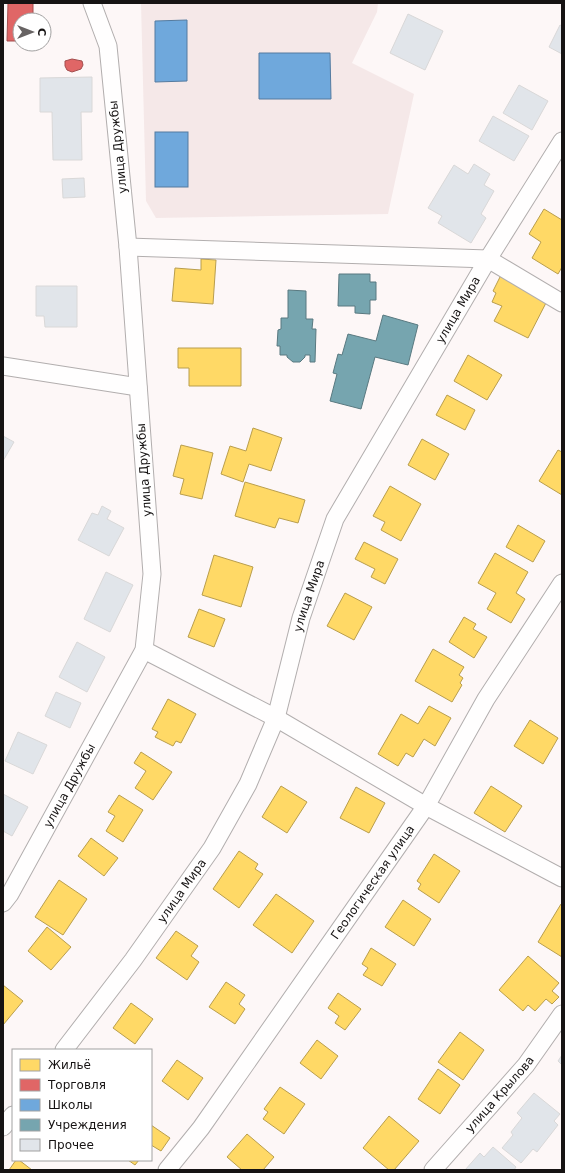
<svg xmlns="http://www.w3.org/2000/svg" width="565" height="1173" font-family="'DejaVu Sans',sans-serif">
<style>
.built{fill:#f5e8e8}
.homes{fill:#ffd966;stroke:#b99e4d}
.shops{fill:#e06666;stroke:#a34d4d}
.schools{fill:#6fa8dc;stroke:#547ba0}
.public{fill:#76a5af;stroke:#597980}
.building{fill:#e1e5ea;stroke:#d9d8d8}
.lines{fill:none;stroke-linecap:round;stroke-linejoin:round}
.street-casing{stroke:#b2aeae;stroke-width:19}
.street{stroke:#fffefe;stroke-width:17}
.labels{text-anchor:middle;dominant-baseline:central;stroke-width:4;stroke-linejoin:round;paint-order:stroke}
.street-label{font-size:12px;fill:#161313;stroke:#fff}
</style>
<rect width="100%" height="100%" fill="#fdf7f7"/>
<path class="built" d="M141 3H378L377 12 352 63 414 94 388 214 156 218 146 201Z"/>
<g class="homes">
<path d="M544 209 562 220V267L558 274 532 258 541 242 529 234Z"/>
<path d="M201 259 216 260 213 304 172 301 175 268 201 270Z"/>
<path d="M501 275 548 299 528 338 494 321 502 306 492 302 496 293 493 291Z"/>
<path d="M178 348H241V386H189V368H178Z"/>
<path d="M468 355 502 375 487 400 454 381Z"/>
<path d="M447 395 475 410 465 430 436 415Z"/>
<path d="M253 428 282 438 271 471 249 464 243 482 221 474 230 446 246 451Z"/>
<path d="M422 439 449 454 435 480 408 465Z"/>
<path d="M181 445 213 453 202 499 180 494 184 479 173 476Z"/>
<path d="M558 450 562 452V495L539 481Z"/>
<path d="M245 482 305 500 298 523 279 518 275 528 235 516Z"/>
<path d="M390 486 421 504 401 541 381 530 385 522 373 516Z"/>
<path d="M518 525 545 541 533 562 506 547Z"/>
<path d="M364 542 398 559 385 584 371 577 375 569 355 559Z"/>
<path d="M495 553 528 572 516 593 525 599 511 623 487 609 496 593 478 583Z"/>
<path d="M214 555 253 567 241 607 202 595Z"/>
<path d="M345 593 372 607 354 640 327 626Z"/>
<path d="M199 609 225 619 214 647 188 637Z"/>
<path d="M464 617 476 624 473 629 487 637 474 658 449 642Z"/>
<path d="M433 649 464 667 459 675 463 678 460 683 462 685 452 702 415 681Z"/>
<path d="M168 699 196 714 181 743 176 741 173 746 155 737 158 732 152 729Z"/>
<path d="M429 706 451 718 435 746 424 739 413 757 406 753 398 766 378 754 401 714 418 724Z"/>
<path d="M530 720 558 738 543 764 514 746Z"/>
<path d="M141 752 172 772 153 800 135 788 146 771 134 763Z"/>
<path d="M281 786 307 802 287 833 262 817Z"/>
<path d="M491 786 522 806 505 832 474 813Z"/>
<path d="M356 787 385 803 369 833 340 818Z"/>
<path d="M119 795 143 810 123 842 106 831 115 816 108 812Z"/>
<path d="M91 838 118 858 104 876 78 856Z"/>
<path d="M239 851 258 864 255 869 263 874 239 908 213 889Z"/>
<path d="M434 854 460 871 439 903 418 889 421 884 417 881Z"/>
<path d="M59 880 87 899 63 935 35 917Z"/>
<path d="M276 894 314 921 292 953 253 925Z"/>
<path d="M403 900 431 919 414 946 385 927Z"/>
<path d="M561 904 562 905V957L538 942Z"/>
<path d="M47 927 71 947 51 970 28 951Z"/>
<path d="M176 931 198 946 191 956 199 962 187 980 156 958Z"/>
<path d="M371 948 396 964 382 986 363 975 368 968 362 964Z"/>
<path d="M528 956 559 983 552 991 559 997 552 1004 546 999 535 1011 528 1005 523 1011 499 990Z"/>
<path d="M226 982 245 995 239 1004 245 1009 235 1024 209 1007Z"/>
<path d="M3 985 23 1001 3 1025Z"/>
<path d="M338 993 361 1009 345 1030 335 1023 339 1016 328 1008Z"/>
<path d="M131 1003 153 1019 135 1044 113 1028Z"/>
<path d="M460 1032 484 1050 463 1080 438 1062Z"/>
<path d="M317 1040 338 1056 321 1079 300 1063Z"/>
<path d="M177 1060 203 1078 188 1100 162 1081Z"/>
<path d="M438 1069 460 1085 440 1114 418 1099Z"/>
<path d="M280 1087 305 1104 284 1134 263 1119 268 1112 264 1109Z"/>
<path d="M389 1116 419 1141 394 1170H389L363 1148Z"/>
<path d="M151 1125 170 1138 161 1151 151 1145Z"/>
<path d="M247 1134 274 1157 263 1170H242L227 1157Z"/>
<path d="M16 1160H19L32 1170H9Z"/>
<path d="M128 1160H139L135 1165Z"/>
</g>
<g class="shops">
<path d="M8 3H33V20H20V41H7Z"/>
<path d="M72 59 82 61 83 65 81 69 72 72 67 70 65 66V61Z"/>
</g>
<g class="schools">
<path d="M187 20V81L155 82V21Z"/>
<path d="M259 53H330L331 99H259Z"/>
<rect x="155" y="132" width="33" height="55"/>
</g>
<g class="public">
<path d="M339 274H370V282H376V300H370V314L355 313V306H338Z"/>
<path d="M288 290 306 291V319H313L312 329H316L315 362H310V355H305V357L300 362H293L287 357V355H280V346H277L278 330 281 329V318H288Z"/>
<path d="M383 315 418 325 408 365 375 357 361 409 330 401 337 374 333 373 338 354 342 355 348 334 376 341Z"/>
</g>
<g class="building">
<path d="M408 14 443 31 425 70 390 53Z"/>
<path d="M560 25 562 26V54L549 47Z"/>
<path d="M92 77V112H81L82 160H53L52 112H40V78Z"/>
<path d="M519 85 548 101 532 130 503 113Z"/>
<path d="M493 116 529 136 514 161 479 141Z"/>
<path d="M474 164 490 174 484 185 494 191 481 214 486 218 471 243 438 223 442 216 428 208 454 165 468 174Z"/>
<path d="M84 178 85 197 63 198 62 179Z"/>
<path d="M36 286H77V327H45L44 316H36Z"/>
<path d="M3 436 14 442 3 461Z"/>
<path d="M102 506 111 511 107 519 124 528 109 556 78 540 92 513 98 515Z"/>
<path d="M106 572 133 585 110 632 84 619Z"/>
<path d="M77 642 105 657 87 692 59 677Z"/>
<path d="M56 692 81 703 70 728 45 716Z"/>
<path d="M18 732 47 745 33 774 5 761Z"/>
<path d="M3 794 28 807 12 836 3 831Z"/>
<path d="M562 1055V1065L558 1061Z"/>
<path d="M534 1093 560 1114 554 1121 558 1125 537 1152 533 1149 521 1163 502 1148 513 1135 511 1132 522 1118 517 1113Z"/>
<path d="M493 1147 516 1167 514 1170H465L480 1153 484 1157Z"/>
</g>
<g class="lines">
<g class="street-casing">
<g id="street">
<path d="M128 247 488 259 562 303"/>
<path d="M3 366 138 387"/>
<path d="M144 650 276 718 426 806 562 878"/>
<path id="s1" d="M3 903 10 894 144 650 152 574 128 247 108 46 92 3"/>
<path id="s2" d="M64 1050 133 960 212 848 248 784 276 718 301 618 335 519 488 259 562 141"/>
<path d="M3 1127 13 1115"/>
<path id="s3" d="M167 1170 201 1128 426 806 486 699 562 583"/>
<path id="s4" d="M433 1170 526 1065 562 1014"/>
</g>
</g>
<use href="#street" class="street"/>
</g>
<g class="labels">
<g class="street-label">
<text transform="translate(118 147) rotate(-96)">улица Дружбы</text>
<text stroke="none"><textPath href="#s2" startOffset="846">улица Мира</textPath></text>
<text transform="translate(144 470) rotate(-94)">улица Дружбы</text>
<text stroke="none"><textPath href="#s2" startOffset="522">улица Мира</textPath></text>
<text stroke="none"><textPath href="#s1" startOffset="135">улица Дружбы</textPath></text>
<text stroke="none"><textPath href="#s3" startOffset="354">Геологическая улица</textPath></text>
<text stroke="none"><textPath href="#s2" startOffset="198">улица Мира</textPath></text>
<text stroke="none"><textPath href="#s4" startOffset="101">улица Крылова</textPath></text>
</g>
</g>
<rect width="565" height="1173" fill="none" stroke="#161313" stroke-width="8"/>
<rect x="12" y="1049" width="140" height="112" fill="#ffffff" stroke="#a2a1a1"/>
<rect x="20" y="1059" width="20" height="12" fill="#ffd966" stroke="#a2a1a1"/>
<text x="48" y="1069" font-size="12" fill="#161313">Жильё</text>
<rect x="20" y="1079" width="20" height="12" fill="#e06666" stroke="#a2a1a1"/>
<text x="48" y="1089" font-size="12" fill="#161313">Торговля</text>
<rect x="20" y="1099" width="20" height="12" fill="#6fa8dc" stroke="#a2a1a1"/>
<text x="48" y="1109" font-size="12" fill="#161313">Школы</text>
<rect x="20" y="1119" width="20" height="12" fill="#76a5af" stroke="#a2a1a1"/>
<text x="48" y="1129" font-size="12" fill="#161313">Учреждения</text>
<rect x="20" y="1139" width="20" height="12" fill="#e1e5ea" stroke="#a2a1a1"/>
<text x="48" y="1149" font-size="12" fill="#161313">Прочее</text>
<g transform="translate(32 32) rotate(90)"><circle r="19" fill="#ffffff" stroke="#a2a1a1"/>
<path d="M0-3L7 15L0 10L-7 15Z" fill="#676363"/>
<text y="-6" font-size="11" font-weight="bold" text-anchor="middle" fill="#161313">С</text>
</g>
</svg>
